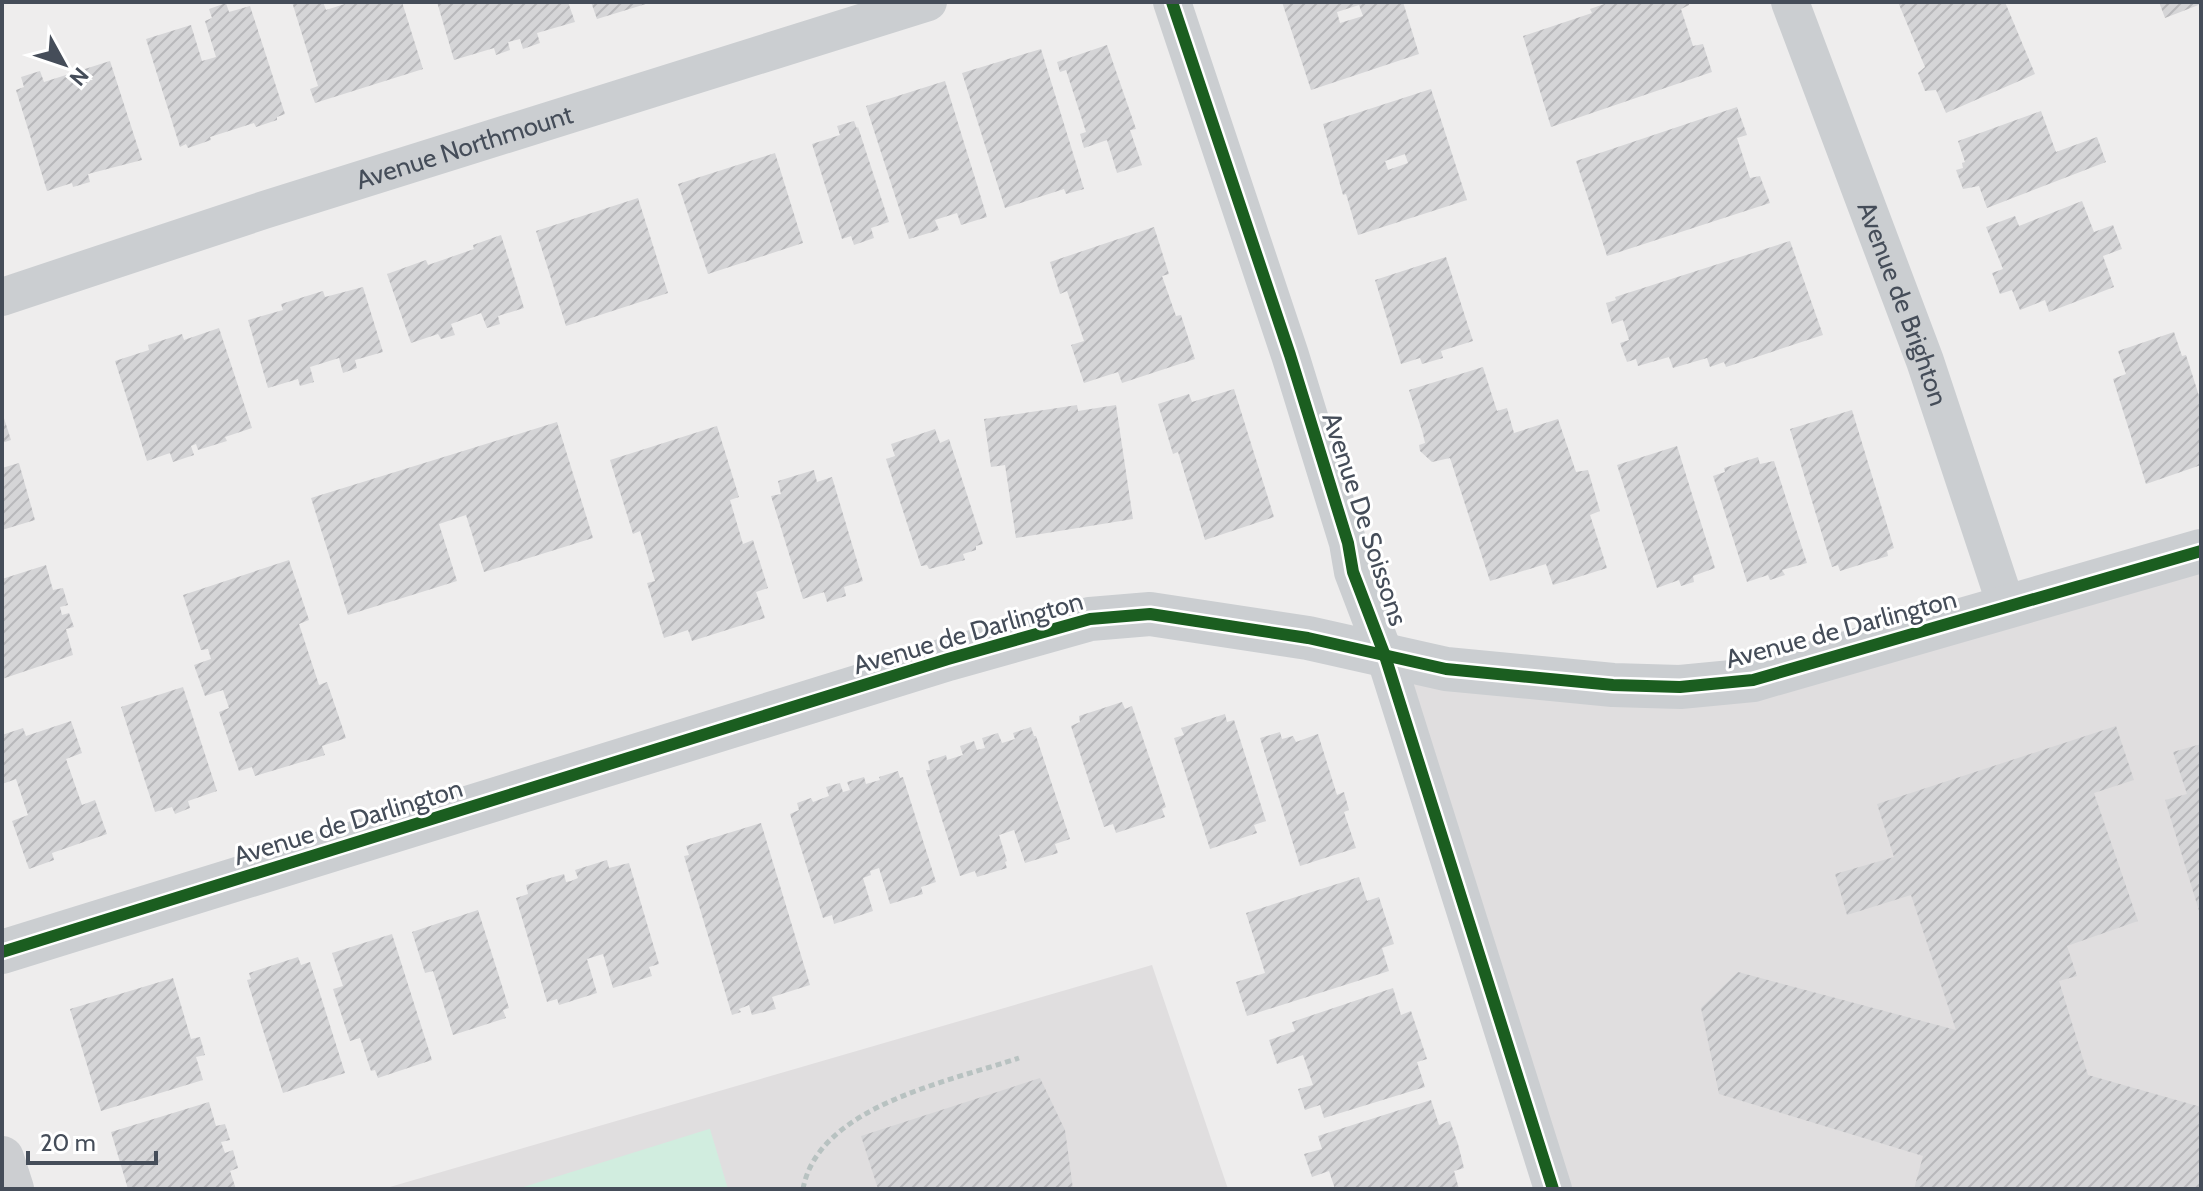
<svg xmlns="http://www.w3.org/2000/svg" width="2203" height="1191" font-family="Cabin,sans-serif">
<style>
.education{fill:#e0dedf}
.garden{fill:#d1eddf}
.building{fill:url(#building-hatch);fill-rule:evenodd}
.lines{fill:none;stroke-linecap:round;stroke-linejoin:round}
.path{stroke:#b8c2c1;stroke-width:5;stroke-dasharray:6 4;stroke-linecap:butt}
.minor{stroke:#cbced1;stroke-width:38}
.tertiary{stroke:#cbced1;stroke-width:44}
.secondary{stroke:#ccced1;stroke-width:44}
.cycleway-casing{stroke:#fff;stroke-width:17}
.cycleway{stroke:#1b5e20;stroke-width:12}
.labels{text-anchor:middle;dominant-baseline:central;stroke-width:6;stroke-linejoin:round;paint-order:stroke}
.street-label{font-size:26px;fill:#454d59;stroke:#fff}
</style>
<defs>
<pattern id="building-hatch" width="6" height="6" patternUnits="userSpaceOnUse" patternTransform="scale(2)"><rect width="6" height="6" fill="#d5d5d7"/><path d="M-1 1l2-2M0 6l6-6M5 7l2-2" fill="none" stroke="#b8b8bb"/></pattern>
</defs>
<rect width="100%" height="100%" fill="#eeeded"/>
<g class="education">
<path d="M2201 560V1189H1561L1389 662 1591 696Z"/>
<path d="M1152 965 1228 1189H383Z"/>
</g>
<path class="garden" d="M710 1129 728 1189H517L709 1129Z"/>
<g class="building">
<path d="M292 2H323L326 10 351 2H402L423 69 315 103 310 89 318 86Z"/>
<path d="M437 2H568L575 22 537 33 540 43 523 49 520 39 508 42 510 50 496 55 494 48 454 60Z"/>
<path d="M591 2H649V3L597 19Z"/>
<path d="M1282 2H1403L1419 54 1311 90ZM1359 5 1363 16 1340 23 1337 12Z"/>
<path d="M1610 2H1689V5L1681 9 1693 46 1703 44 1712 72 1551 127 1523 36 1592 13 1590 9Z"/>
<path d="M1898 2H2005L2035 74 1946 113 1936 90 1925 91 1918 73 1925 67Z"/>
<path d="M2159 2H2201V4L2165 18Z"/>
<path d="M226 3 229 12 250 6 285 114 277 117V120L256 127 254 123 210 137 211 140 188 148 186 144 180 147 146 39 191 25 202 61 216 57 205 21 212 18 209 9Z"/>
<path d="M1107 45 1136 129 1130 130 1142 165 1117 173 1107 140 1084 148 1080 134 1086 132 1066 70 1060 72 1057 62Z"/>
<path d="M1041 49 1084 189 1066 194 1064 189 1005 208 962 73Z"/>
<path d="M110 61 142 160 88 174 90 182 73 187 72 183 47 191 16 90 24 87 21 77 40 71 44 82Z"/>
<path d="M945 81 987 217 961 225 957 213 935 220 939 230 909 239 866 106Z"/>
<path d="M1431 89 1467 200 1358 235 1346 194 1343 195 1323 124ZM1405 154 1408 163 1388 170 1385 161Z"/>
<path d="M1737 107 1747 135 1737 138 1750 178 1760 176 1770 203 1607 256 1576 161Z"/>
<path d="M2041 111 2056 152 2097 137 2106 162 1987 208 1979 186 1963 189 1956 170 1963 168 1962 163 1965 162 1958 141Z"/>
<path d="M854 121 857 129 858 127 889 222 871 228 874 238 854 245 851 236 842 239 812 144 840 135 837 126Z"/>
<path d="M775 153 803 243 708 274 678 184Z"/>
<path d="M638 198 668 293 566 326 536 231Z"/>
<path d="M2082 201 2094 232 2113 225 2122 249 2103 256 2114 287 2049 312 2045 300 2020 310 2012 290 2000 294 1992 273 2003 269 1986 227 2015 216 2019 226Z"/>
<path d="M1154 227 1169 274 1162 276 1176 316 1181 315 1195 359 1122 383 1118 372 1084 383 1071 345 1084 341 1067 291 1060 294 1050 262Z"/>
<path d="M501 235 524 308 498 316 500 324 487 328 481 313 451 324 455 335 441 339 438 334 411 343 387 274 426 260 428 265 474 249 473 245Z"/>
<path d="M1790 241 1823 335 1726 367 1724 362 1710 367 1707 358 1673 368 1669 357 1638 366 1636 359 1627 362 1620 343 1629 340 1623 320 1612 324 1606 303 1616 300 1615 297Z"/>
<path d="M1446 257 1473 341 1441 351 1443 358 1422 364 1420 358 1401 364 1375 280Z"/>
<path d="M363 287 383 352 355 360 357 368 343 373 339 358 310 367 314 382 300 386 298 379 268 388 248 320 283 310 281 304 323 291 325 297Z"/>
<path d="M219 328 252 428 225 437 227 441 198 450 196 444 191 446 194 455 173 462 170 453 147 461 115 361 149 350 148 345 182 334 184 340Z"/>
<path d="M2174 332 2182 356 2186 355 2201 402V465L2146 484 2113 379 2126 374 2118 351Z"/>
<path d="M1483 367 1497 411 1507 408 1514 433 1558 419 1576 472 1588 470 1600 511 1590 515 1607 568 1553 585 1546 564 1490 581 1450 458 1432 462 1420 451 1419 445 1425 443 1423 434 1409 390Z"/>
<path d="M1234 389 1274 517 1205 540 1178 452 1173 454 1158 404 1189 394 1192 402Z"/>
<path d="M1077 405 1078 411 1116 405 1133 519 1016 538 1005 465 991 467 984 419Z"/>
<path d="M1852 410 1894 548 1887 551 1888 556 1840 571 1838 565 1832 567 1790 429Z"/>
<path d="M2 412 11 440 2 443Z"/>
<path d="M557 422 593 538 484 572 466 515 439 524 457 581 348 615 311 498Z"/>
<path d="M717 426 739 497 730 500 743 544 753 540 768 588 756 592 765 618 692 641 688 630 664 638 647 583 655 581 640 531 633 534 610 460Z"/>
<path d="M935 429 940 443 949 439 983 544 976 546V550L963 554 965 560 929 569 927 565 921 566 886 459 895 456 891 444Z"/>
<path d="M1677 446 1715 568 1693 576 1694 582 1681 586 1679 580 1657 588 1617 465Z"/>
<path d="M1758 457 1760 464 1774 461 1807 563 1782 570 1785 575 1770 580 1768 575 1747 582 1713 476 1725 472 1724 468Z"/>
<path d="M19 463 35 520 2 530V468Z"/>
<path d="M814 470 817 482 832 477 863 581 844 587 846 596 827 602 824 592 803 599 771 496 781 494 778 481Z"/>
<path d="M289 560 309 620 299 624 319 685 327 682 346 738 322 746 325 755 255 776 252 767 239 771 219 712 229 708 223 690 205 696 194 665 211 659 208 649 201 650 183 595Z"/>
<path d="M46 565 53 590 63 588 68 605 60 607 62 615 69 613 74 627 66 629 73 655 2 679V579Z"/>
<path d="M183 687 217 791 188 801 190 808 175 814 172 807 155 812 121 707Z"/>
<path d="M1122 702 1125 709 1132 706 1166 807 1162 809 1165 817 1116 833 1113 824 1104 827 1071 726 1080 722 1079 716Z"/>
<path d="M1225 714 1227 722 1234 720 1266 821 1254 825 1257 833 1210 849 1174 738 1184 735 1181 728Z"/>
<path d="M71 721 82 753 66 759 82 805 95 800 107 834 52 853 54 860 29 869 12 821 28 815 16 779 2 784V735L23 728 26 736Z"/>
<path d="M2116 726 2134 780 2094 793 2138 921 2067 946 2077 976 2059 981 2088 1075 2201 1107V1189H2051L2043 1187V1189H1914L1923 1156 1719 1094 1701 1008 1738 972 1956 1030 1911 895 1847 915 1835 874 1894 857 1877 804Z"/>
<path d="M1031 727 1034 736H1036L1070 839 1055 844 1058 853 1025 863 1014 830 999 835 1007 861 1005 862 1007 868 977 877 975 871 960 876 926 770H930L928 761 946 755 947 760 963 755 960 746 974 741 977 750 985 748 982 738 998 733 1002 743 1015 739 1013 733Z"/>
<path d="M1280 732 1282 739 1293 736 1296 742 1318 734 1337 795 1344 792 1349 810 1344 812 1356 848 1300 866 1260 738Z"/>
<path d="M2201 744V914H2200L2165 800 2187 794 2173 752Z"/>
<path d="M898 771 900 778 903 777 936 882 921 887 923 894 890 904 879 868 870 871 871 875 863 878 873 911 834 924 832 915 823 918 790 814 799 810 797 803 811 798 813 802 829 796 826 787 840 783 843 792 850 790 847 782 864 777 866 784 880 780 879 777Z"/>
<path d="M761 823 810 985 772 997 776 1009 752 1015 749 1005 739 1009 741 1012 732 1015 684 856 689 855 686 846Z"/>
<path d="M607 860 609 868 629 863 659 964 649 967 652 976 613 988 603 954 587 959 597 993 559 1005 557 999 547 1002 516 898 528 894 526 885 564 874 566 882 571 881 578 878 575 870Z"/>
<path d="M1359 877 1367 901 1379 897 1394 944 1382 948 1389 971 1247 1016 1236 982 1265 973 1246 913Z"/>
<path d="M478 910 509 1008 503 1010 506 1018 453 1035 433 971 425 973 412 932Z"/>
<path d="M392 934 432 1060 378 1078 375 1070 371 1071 360 1038 350 1041 333 989 343 986 332 953Z"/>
<path d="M298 957 301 965 310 962 345 1073 283 1093 247 980 251 979 249 973Z"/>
<path d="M173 978 191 1039 200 1037 205 1055 196 1057 203 1080 101 1111 70 1009Z"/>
<path d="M1393 988 1401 1015 1411 1011 1427 1059 1417 1062 1425 1087 1324 1118 1320 1105 1305 1110 1298 1089 1313 1085 1303 1055 1277 1064 1269 1040 1295 1031 1292 1022Z"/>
<path d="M1040 1078 1065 1130 1073 1189H878L861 1136Z"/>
<path d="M1431 1100 1439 1125 1450 1121 1458 1144 1464 1168 1454 1171 1459 1189H1335L1329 1171 1312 1177 1304 1154 1322 1149 1318 1136Z"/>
<path d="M209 1102 216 1126 225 1124 230 1140 221 1142 225 1153 233 1150 238 1168 230 1171 236 1189H128L111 1132Z"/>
</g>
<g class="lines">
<path class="path" d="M803 1189C818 1106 951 1081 1019 1058"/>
<g class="minor">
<path d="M1172 2 1290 355 1348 543 1353 572 1385 656 1553 1189"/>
<path id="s1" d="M1790 2 1925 361 2007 608"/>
<path id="s2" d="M2 297 264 210 928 2"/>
</g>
<path class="tertiary" d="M2 952 948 659 1090 619 1150 614 1308 638 1446 669 1613 685 1680 687 1753 680 2201 551"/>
<path class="secondary" d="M2 1158 12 1189"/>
<g class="cycleway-casing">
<g id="cycleway">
<path d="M1172 2 1290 355 1348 543 1353 572 1385 656 1553 1189"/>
<path d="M2 952 948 659 1090 619 1150 614 1308 638 1446 669 1613 685 1680 687 1753 680 2201 551"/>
</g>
</g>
<use href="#cycleway" class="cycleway"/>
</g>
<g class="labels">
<g class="street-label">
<text stroke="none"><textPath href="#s2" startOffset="486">Avenue Northmount</textPath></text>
<text stroke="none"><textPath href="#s1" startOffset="322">Avenue de Brighton</textPath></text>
<text transform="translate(1365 519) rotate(72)">Avenue De Soissons</text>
<text transform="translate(1841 629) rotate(-15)">Avenue de Darlington</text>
<text transform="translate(968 633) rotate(-16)">Avenue de Darlington</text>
<text transform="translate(348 822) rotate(-17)">Avenue de Darlington</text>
</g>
</g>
<rect width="2203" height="1191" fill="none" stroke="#454d59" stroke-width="8"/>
<g transform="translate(64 64) rotate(130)" stroke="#ffffff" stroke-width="6" paint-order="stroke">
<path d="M0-6L14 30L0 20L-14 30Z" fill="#454d59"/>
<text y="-12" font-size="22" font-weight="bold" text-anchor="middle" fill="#454d59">N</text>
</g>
<path d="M28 1151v12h128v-12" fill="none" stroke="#454d59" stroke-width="4"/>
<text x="40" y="1151" font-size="24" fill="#454d59" stroke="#ffffff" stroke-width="6" paint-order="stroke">20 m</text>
</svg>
